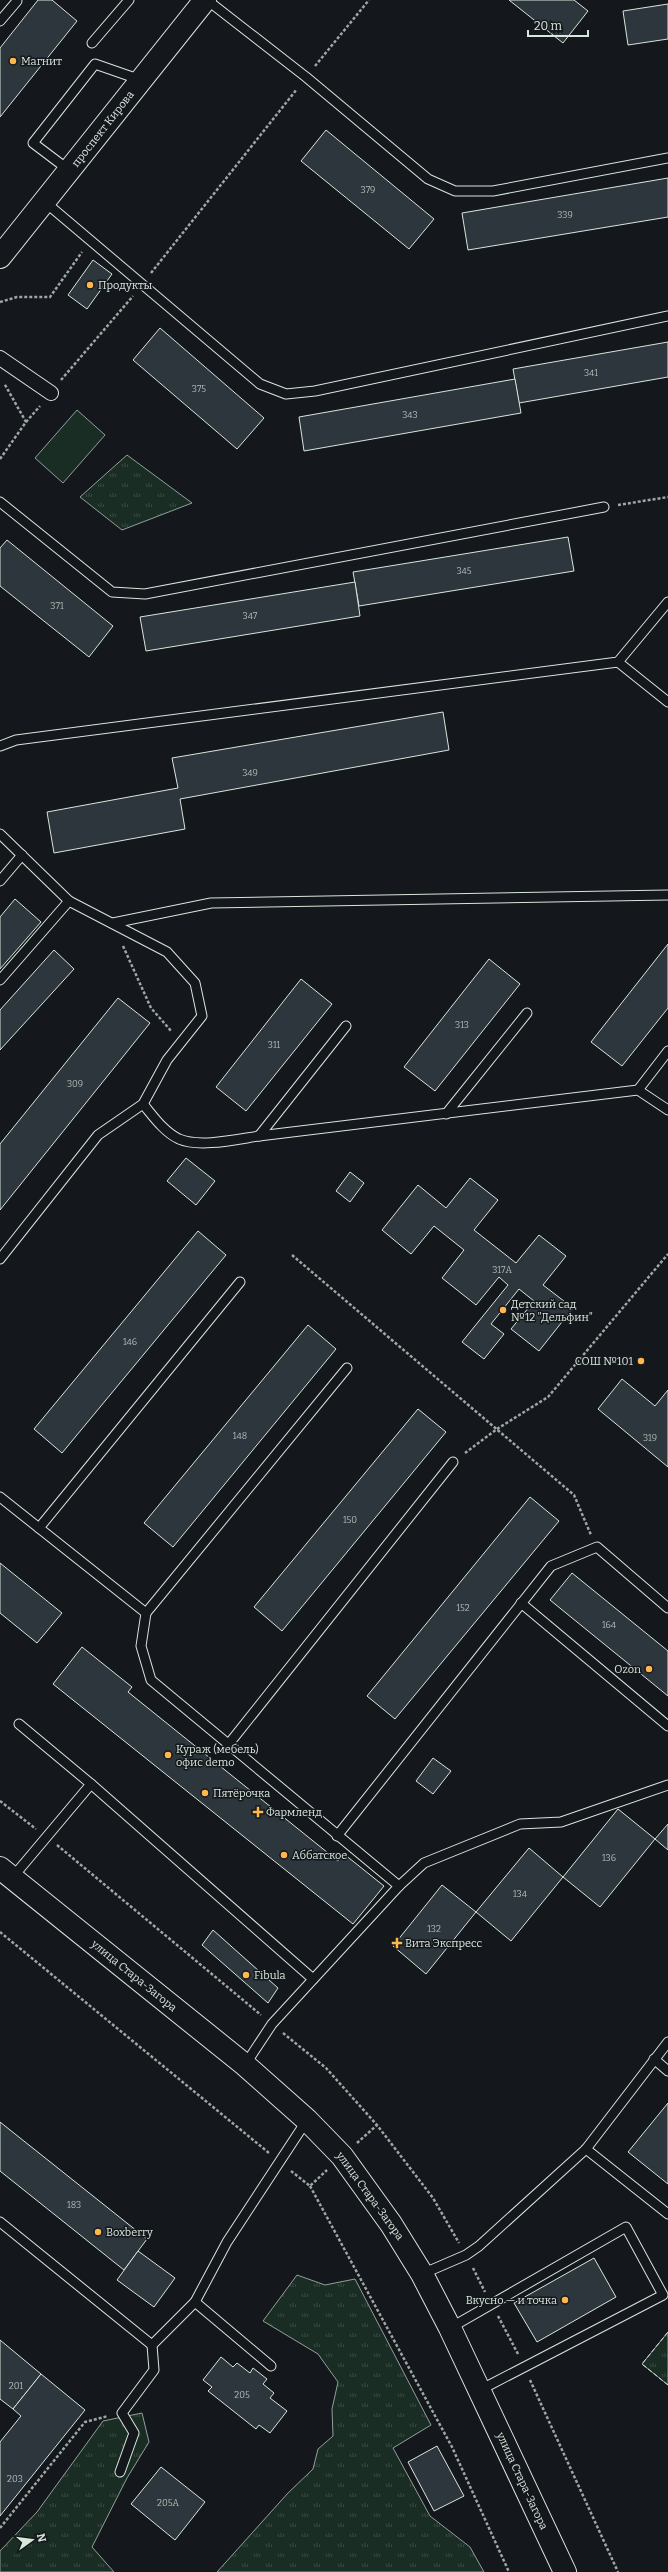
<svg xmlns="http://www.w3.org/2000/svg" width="668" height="2572" font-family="Bitter,serif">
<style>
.grass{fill:url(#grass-tufts);stroke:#939e99}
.garden{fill:#1a2d24;stroke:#939e99}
.building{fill:#2c363c;stroke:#d8e6dc}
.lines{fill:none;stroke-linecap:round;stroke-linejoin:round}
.service-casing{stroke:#d8e6dc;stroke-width:11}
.pedestrian-casing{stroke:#d8e6dc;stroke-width:16}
.secondary-casing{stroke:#d8e6dc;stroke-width:24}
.primary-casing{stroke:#d8e6dc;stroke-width:24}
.path{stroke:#9da8a2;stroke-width:2.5;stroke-dasharray:3 2;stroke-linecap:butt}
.service{stroke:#14181c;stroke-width:9}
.pedestrian{stroke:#14181c;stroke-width:14}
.secondary{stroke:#14181c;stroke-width:22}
.primary{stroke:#14181c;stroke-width:22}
.fence{stroke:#d8e6dc;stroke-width:1;stroke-dasharray:5 2;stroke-linecap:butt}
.poi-dot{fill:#ffb74d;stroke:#14181c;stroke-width:1.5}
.labels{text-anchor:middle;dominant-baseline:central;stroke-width:3;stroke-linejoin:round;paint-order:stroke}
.number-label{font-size:9px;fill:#adbab4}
.poi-label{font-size:11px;fill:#d8e6dc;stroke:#14181c;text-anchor:start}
.street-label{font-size:11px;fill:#d8e6dc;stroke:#14181c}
</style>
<defs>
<pattern id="grass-tufts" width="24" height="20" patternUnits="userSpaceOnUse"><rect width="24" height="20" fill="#1a2d24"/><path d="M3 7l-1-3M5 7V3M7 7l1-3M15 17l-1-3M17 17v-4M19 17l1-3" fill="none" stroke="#3b4b43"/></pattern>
</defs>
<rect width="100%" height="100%" fill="#14181c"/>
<g class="grass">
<path d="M127 455 192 503 122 530 80 497Z"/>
<path d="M297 2275 325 2285 355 2279 431 2425 393 2448 430 2516 470 2547 484 2572H217L288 2493 313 2469 318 2449 333 2436 332 2409 338 2382 318 2354 263 2321Z"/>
<path d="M668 2332V2385L642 2364Z"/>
<path d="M142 2413 149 2442 127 2478 92 2547 114 2572H0V2551L37 2512 103 2421Z"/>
</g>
<path class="garden" d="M77 410 105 435 63 483 35 458Z"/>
<g class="building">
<path d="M38 0H52L77 21 0 117V48Z"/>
<path d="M509 0H574L588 11 563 43Z"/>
<path d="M668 4V39L628 45 623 11Z"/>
<path d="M326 130 434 219 409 249 301 161Z"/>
<path d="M668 178V217L468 250 462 213Z"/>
<path d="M93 260 112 274 87 309 68 295Z"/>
<path d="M160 328 264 418 237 449 133 360Z"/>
<path d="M668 342V377L519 403 513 369Z"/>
<path d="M515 379 521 413 304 451 299 417Z"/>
<path d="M568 537 574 571 359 606 353 572Z"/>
<path d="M7 540 113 626 89 657 0 586V548Z"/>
<path d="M355 582 360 616 146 651 140 617Z"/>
<path d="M443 712 449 750 180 799 185 829 54 853 47 812 178 788 172 758Z"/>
<path d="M15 899 41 922 0 969V917Z"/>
<path d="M668 944V1008L622 1066 591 1042Z"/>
<path d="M54 950 74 969 0 1050V1010Z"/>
<path d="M489 959 520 984 435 1091 404 1067Z"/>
<path d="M301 979 332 1004 246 1111 216 1087Z"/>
<path d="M118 998 150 1023 0 1210V1144Z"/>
<path d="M186 1158 215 1181 196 1205 167 1181Z"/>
<path d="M350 1172 364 1183 350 1202 336 1191Z"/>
<path d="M470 1178 498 1200 474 1230 516 1263 539 1235 566 1256 543 1285 573 1308 539 1351 511 1329 534 1301 519 1289 491 1324 504 1334 484 1359 462 1342 508 1285 499 1277 476 1305 442 1278 464 1250 434 1226 411 1254 382 1230 418 1185 446 1208Z"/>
<path d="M198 1231 226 1255 62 1453 34 1429Z"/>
<path d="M308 1325 336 1349 173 1547 144 1523Z"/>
<path d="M622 1379 655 1406 668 1390V1467L598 1409Z"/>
<path d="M418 1409 446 1432 282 1631 254 1607Z"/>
<path d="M530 1497 559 1521 395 1719 367 1696Z"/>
<path d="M0 1563 62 1613 37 1643 0 1613Z"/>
<path d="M572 1573 668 1651V1696L550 1600Z"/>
<path d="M82 1647 132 1687 128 1692 338 1861 344 1854 384 1886 353 1924 53 1684Z"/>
<path d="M433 1758 451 1771 433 1794 416 1781Z"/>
<path d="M618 1809 655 1839 600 1907 563 1877Z"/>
<path d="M668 1824V1850L655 1839Z"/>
<path d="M529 1848 563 1877 511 1941 476 1912Z"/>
<path d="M442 1885 476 1912 426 1974 393 1946Z"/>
<path d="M213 1930 278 1988 268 2003 202 1945Z"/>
<path d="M668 2103V2184L628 2152Z"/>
<path d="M0 2122 147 2239 124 2270 0 2171Z"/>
<path d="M138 2251 175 2278 154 2307 117 2280Z"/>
<path d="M594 2258 616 2297 537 2342 514 2303Z"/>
<path d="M0 2340 41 2374 13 2409 0 2399Z"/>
<path d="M221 2357 233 2367 237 2363 250 2373 253 2368 267 2379 263 2384 274 2393 270 2398 287 2411 270 2433 259 2425 256 2429 208 2391 212 2387 203 2380Z"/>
<path d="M41 2374 85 2410 0 2516V2442L21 2416 13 2409Z"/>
<path d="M437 2446 464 2496 434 2511 408 2462Z"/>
<path d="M161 2467 205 2502 175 2540 131 2504Z"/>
</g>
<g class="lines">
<g class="service-casing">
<g id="service">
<path d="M207 0 306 77 428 179 455 191H493L668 158"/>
<path d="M0 21 17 1"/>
<path d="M92 43 129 0"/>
<path d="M70 171 33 143 95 64 141 80"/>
<path d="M45 202 260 384 286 394 315 391 668 316"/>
<path d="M0 502 112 592 145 594 604 507"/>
<path d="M618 662 668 702"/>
<path d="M0 746 16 740 618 662 668 602"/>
<path d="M0 834 69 901 167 952 195 983 202 1016 167 1060 143 1104 98 1135 0 1259"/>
<path d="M0 881 22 855"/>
<path d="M113 923 211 903 668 895"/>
<path d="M0 980 69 901"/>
<path d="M638 1090 668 1051"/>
<path d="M143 1104C153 1116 164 1132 179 1139 200 1148 238 1139 259 1136L638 1090 668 1110"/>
<path d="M446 1114 527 1013"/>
<path d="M259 1136 346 1026"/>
<path d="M0 1497 146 1613 141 1646 151 1680 399 1886"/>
<path d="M39 1528 240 1282"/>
<path d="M521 1603 668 1726"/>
<path d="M146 1613 347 1368"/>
<path d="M19 1724 91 1784 313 1979"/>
<path d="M228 1745 453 1462"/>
<path d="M337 1836 551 1566 597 1547 668 1608"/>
<path d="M12 1878 91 1784"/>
<path d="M654 2059 668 2071"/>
<path d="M245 2065 272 2024 399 1886 424 1863 520 1824 561 1822 668 1785"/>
<path d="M586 2149 668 2214"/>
<path d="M0 2222 152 2345"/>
<path d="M422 2274 466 2255 479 2246 586 2149 668 2042"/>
<path d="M195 2302 271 2366"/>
<path d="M450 2328 626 2227 663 2295 480 2390"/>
<path d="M120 2472 134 2433 122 2413 154 2370 152 2345 195 2302 227 2242 307 2120"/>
</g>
</g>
<g class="pedestrian-casing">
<path id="pedestrian" d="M0 358 51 393"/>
</g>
<g class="secondary-casing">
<path id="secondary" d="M0 1868 245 2065 307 2120 342 2156 391 2224 422 2274 450 2328 565 2572"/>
</g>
<g class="primary-casing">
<path id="primary" d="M0 257 205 0"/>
</g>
<g class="path">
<path d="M315 66 369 0"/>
<path d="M151 273 297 89"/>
<path d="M0 302 17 297H50L82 252"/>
<path d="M61 380 133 296"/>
<path d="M26 422 40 406"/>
<path d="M0 459 26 422 4 383"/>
<path d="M618 505 668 497"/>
<path d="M123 946 151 1008 172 1032"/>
<path d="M292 1255 574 1495 591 1535"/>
<path d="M465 1453 497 1429 548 1397 668 1254"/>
<path d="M0 1801 36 1829"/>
<path d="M57 1845 261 2015"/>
<path d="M0 1932 269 2153"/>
<path d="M283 2033 326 2068 377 2125 433 2198 459 2243"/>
<path d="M357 2143 377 2125"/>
<path d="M291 2171 310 2186 327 2170"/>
<path d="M310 2186 452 2447 509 2572"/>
<path d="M473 2268 485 2292"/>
<path d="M498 2316 518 2354"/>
<path d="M530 2380 618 2572"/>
<path d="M0 2528 85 2422 108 2416"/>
</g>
<use href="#service" class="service"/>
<use href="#pedestrian" class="pedestrian"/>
<use href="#secondary" class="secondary"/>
<use href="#primary" class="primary"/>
<path class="fence" d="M668 2332 642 2364 668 2385"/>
</g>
<g class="poi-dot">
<circle cx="13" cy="61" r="4"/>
<circle cx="90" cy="285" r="4"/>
<circle cx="503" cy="1310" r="4"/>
<circle cx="641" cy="1361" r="4"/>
<circle cx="649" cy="1669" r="4"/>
<circle cx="168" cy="1755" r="4"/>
<circle cx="205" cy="1793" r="4"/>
<path d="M256 1806h4v4h4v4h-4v4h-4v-4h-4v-4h4z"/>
<circle cx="284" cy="1855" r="4"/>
<path d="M395 1937h4v4h4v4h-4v4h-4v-4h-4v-4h4z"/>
<circle cx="246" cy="1975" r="4"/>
<circle cx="98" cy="2232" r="4"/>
<circle cx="565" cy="2300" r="4"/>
</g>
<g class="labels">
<g class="number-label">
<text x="368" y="190">379</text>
<text x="565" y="215">339</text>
<text x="591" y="373">341</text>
<text x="199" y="389">375</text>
<text x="410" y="415">343</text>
<text x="464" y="571">345</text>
<text x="57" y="606">371</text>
<text x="250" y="616">347</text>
<text x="250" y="773">349</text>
<text x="462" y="1025">313</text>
<text x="274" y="1045">311</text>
<text x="75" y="1084">309</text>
<text x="502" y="1270">317А</text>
<text x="130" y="1342">146</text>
<text x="240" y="1436">148</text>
<text x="650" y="1438">319</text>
<text x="350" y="1520">150</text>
<text x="463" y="1608">152</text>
<text x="609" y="1625">164</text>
<text x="609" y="1858">136</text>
<text x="520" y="1894">134</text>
<text x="434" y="1929">132</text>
<text x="74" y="2205">183</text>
<text x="16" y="2386">201</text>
<text x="242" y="2395">205</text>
<text x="15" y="2479">203</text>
<text x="168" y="2503">205А</text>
</g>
<g class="poi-label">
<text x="21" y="61">Магнит</text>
<text x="98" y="285">Продукты</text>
<text x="511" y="1304">Детский сад<tspan x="511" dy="13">№12 "Дельфин"</tspan></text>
<text x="633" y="1361" text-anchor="end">СОШ №101</text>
<text x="641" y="1669" text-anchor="end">Ozon</text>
<text x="176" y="1749">Кураж (мебель)<tspan x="176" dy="13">офис demo</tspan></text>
<text x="213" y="1793">Пятёрочка</text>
<text x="266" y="1812">Фармленд</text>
<text x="292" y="1855">Аббатское</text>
<text x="405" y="1943">Вита Экспресс</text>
<text x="254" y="1975">Fibula</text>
<text x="106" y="2232">Boxberry</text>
<text x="557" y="2300" text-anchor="end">Вкусно — и точка</text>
</g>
<g class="street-label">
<text transform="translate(103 129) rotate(-52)">проспект Кирова</text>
<text transform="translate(134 1976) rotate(39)">улица Стара-Загора</text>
<text transform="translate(370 2196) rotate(54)">улица Стара-Загора</text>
<text transform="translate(522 2481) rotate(65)">улица Стара-Загора</text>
</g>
</g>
<g transform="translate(32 2540) rotate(76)" stroke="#14181c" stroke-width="3" paint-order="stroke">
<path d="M0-3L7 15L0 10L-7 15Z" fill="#d8e6dc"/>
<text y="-6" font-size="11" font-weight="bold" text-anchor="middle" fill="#d8e6dc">N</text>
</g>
<path d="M528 30v6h60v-6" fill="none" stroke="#d8e6dc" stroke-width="2"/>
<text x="534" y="30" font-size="12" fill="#d8e6dc" stroke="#14181c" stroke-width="3" paint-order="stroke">20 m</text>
</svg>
